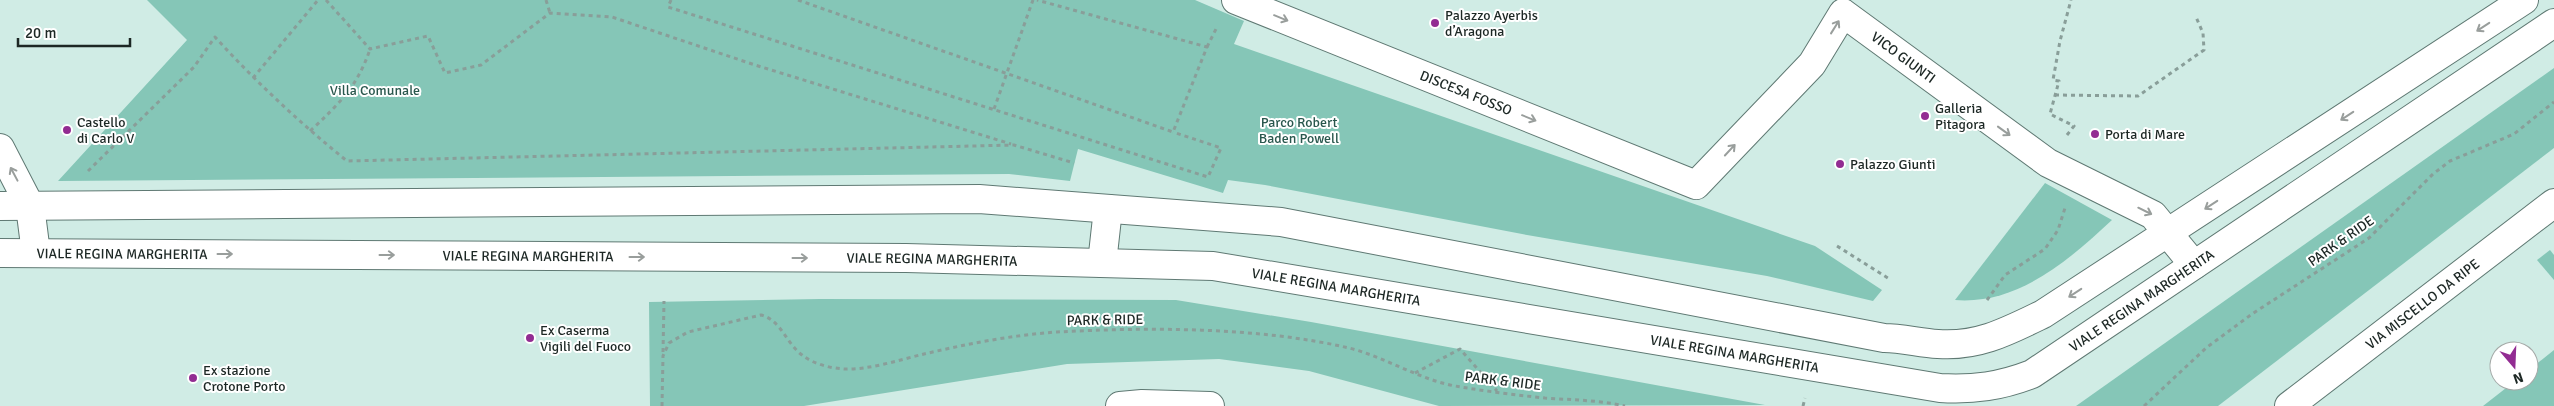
<svg xmlns="http://www.w3.org/2000/svg" width="2554" height="406" font-family="Signika,sans-serif">
<style>
.green{fill:#85c6b7}
.lines{fill:none;stroke-linecap:round;stroke-linejoin:round}
.minor-casing{stroke:#5f7973;stroke-width:30}
.path{stroke:#899e99;stroke-width:3;stroke-dasharray:4 4;stroke-linecap:butt}
.minor{stroke:#fff;stroke-width:28}
.oneway{stroke:#999e9c}
.poi-dot{fill:#922c92;stroke:#fff;stroke-width:2}
.labels{text-anchor:middle;dominant-baseline:central;stroke-width:4;stroke-linejoin:round;paint-order:stroke}
.poi-label{font-size:14px;fill:#1c2724;stroke:#fff;text-anchor:start}
.street-label{font-size:14px;fill:#1c2724;stroke:#fff}
.park-label{font-size:14px;fill:#29574d;stroke:#fff}
</style>
<rect width="100%" height="100%" fill="#d0ece5"/>
<g class="green">
<path d="M147 0H1195L1244 21 1234 44 1815 246 1882 290 1873 301 1767 276 1527 235 1265 185 1228 180 1223 193 1078 149 1070 181 1009 174 58 181 187 40Z"/>
<path d="M2554 68V148L2218 406H2076Z"/>
<path d="M2045 183 2112 220C2069 260 2018 305 1955 300Z"/>
<path d="M2550 250 2554 255V280L2537 260Z"/>
<path d="M820 299 1176 300 1311 322 1765 405 1439 406 1309 371 1219 359 1067 364 804 406H650L649 302Z"/>
<path d="M2554 350V406H2483L2515 381H2529V370Z"/>
</g>
<g class="lines">
<g class="minor-casing">
<g id="minor">
<path id="s1" d="M1236 0 1696 185 1812 64 1843 13 2048 163 2153 215 2194 265"/>
<path d="M0 148 30 206 36 253"/>
<path d="M0 206 979 199 1281 222 1884 338C1902 338 1920 343 1938 344 1978 347 2008 331 2043 314L2524 0"/>
<path id="s2" d="M0 253 906 258 1213 266 1940 388C1974 390 2001 386 2032 374L2554 23"/>
<path d="M1102 263 1108 209"/>
<path d="M1120 406 1142 404 1210 406"/>
<path id="s3" d="M2289 406 2554 203"/>
</g>
</g>
<g class="path">
<path d="M326 0 370 49 428 36 445 73 481 65 550 13 612 17 755 65 1011 144"/>
<path d="M546 0 550 13"/>
<path d="M671 0 668 7 1208 177 1221 148 1173 132"/>
<path d="M798 0 1173 132 1207 47 1037 0"/>
<path d="M1207 47 1217 27"/>
<path d="M253 78 318 0"/>
<path d="M2055 95 2138 96 2204 50 2203 33 2196 17"/>
<path d="M994 109 1033 0"/>
<path d="M310 131C338 105 358 86 370 49"/>
<path d="M2067 135 2074 126 2050 114 2059 81 2053 80 2060 41 2071 0"/>
<path d="M88 171 194 67 215 37C256 82 300 123 347 161L1014 145 1074 163"/>
<path d="M1837 246 1891 280"/>
<path d="M1987 300 2005 275 2045 249 2058 230 2065 208"/>
<path d="M663 352 664 301"/>
<path d="M1415 373 1460 349 1497 391"/>
<path d="M662 406 663 356 669 343 688 332 761 315C781 320 786 343 802 355 813 364 830 368 844 369 869 370 899 360 924 354 967 344 1012 335 1057 332 1148 327 1260 327 1349 348 1385 357 1418 379 1455 386 1484 391 1515 395 1545 398 1572 400 1598 400 1625 406"/>
<path d="M1803 406 1805 398"/>
<path d="M2144 406 2206 348 2252 314 2369 238 2433 174 2450 161 2514 134 2554 102"/>
</g>
<use href="#minor" class="minor"/>
</g>
<defs><path id="oneway-shaft" d="M-6 0H5M1.5-3L5.5 0L1.5 3" fill="none" stroke-width="1.6" stroke-linecap="round" stroke-linejoin="round" transform="scale(1.25)"/></defs>
<g class="oneway">
<use href="#oneway-shaft" transform="translate(1281 18) rotate(22)"/>
<use href="#oneway-shaft" transform="translate(1835 27) rotate(-58)"/>
<use href="#oneway-shaft" transform="translate(2483 27) rotate(147)"/>
<use href="#oneway-shaft" transform="translate(2347 116) rotate(147)"/>
<use href="#oneway-shaft" transform="translate(1529 118) rotate(22)"/>
<use href="#oneway-shaft" transform="translate(2004 131) rotate(36)"/>
<use href="#oneway-shaft" transform="translate(1730 150) rotate(-47)"/>
<use href="#oneway-shaft" transform="translate(14 174) rotate(-118)"/>
<use href="#oneway-shaft" transform="translate(2211 205) rotate(147)"/>
<use href="#oneway-shaft" transform="translate(2145 211) rotate(26)"/>
<use href="#oneway-shaft" transform="translate(225 254)"/>
<use href="#oneway-shaft" transform="translate(387 255)"/>
<use href="#oneway-shaft" transform="translate(637 257)"/>
<use href="#oneway-shaft" transform="translate(800 258)"/>
<use href="#oneway-shaft" transform="translate(2075 293) rotate(147)"/>
</g>
<g class="poi-dot">
<circle cx="1435" cy="23" r="5"/>
<circle cx="1925" cy="116" r="5"/>
<circle cx="67" cy="130" r="5"/>
<circle cx="2095" cy="134" r="5"/>
<circle cx="1840" cy="164" r="5"/>
<circle cx="530" cy="338" r="5"/>
<circle cx="193" cy="378" r="5"/>
</g>
<g class="labels">
<g class="poi-label">
<text x="1445" y="15">Palazzo Ayerbis<tspan x="1445" dy="16">d’Aragona</tspan></text>
<text x="1935" y="108">Galleria<tspan x="1935" dy="16">Pitagora</tspan></text>
<text x="77" y="122">Castello<tspan x="77" dy="16">di Carlo V</tspan></text>
<text x="2105" y="134">Porta di Mare</text>
<text x="1850" y="164">Palazzo Giunti</text>
<text x="540" y="330">Ex Caserma<tspan x="540" dy="16">Vigili del Fuoco</tspan></text>
<text x="203" y="370">Ex stazione<tspan x="203" dy="16">Crotone Porto</tspan></text>
</g>
<g class="street-label">
<text stroke="none"><textPath href="#s1" startOffset="798">VICO GIUNTI</textPath></text>
<text stroke="none"><textPath href="#s1" startOffset="248">DISCESA FOSSO</textPath></text>
<text transform="translate(2341 241) rotate(-35)">PARK &amp; RIDE</text>
<text stroke="none"><textPath href="#s2" startOffset="122">VIALE REGINA MARGHERITA</textPath></text>
<text stroke="none"><textPath href="#s2" startOffset="528">VIALE REGINA MARGHERITA</textPath></text>
<text stroke="none"><textPath href="#s2" startOffset="932">VIALE REGINA MARGHERITA</textPath></text>
<text stroke="none"><textPath href="#s2" startOffset="1338">VIALE REGINA MARGHERITA</textPath></text>
<text stroke="none"><textPath href="#s2" startOffset="2176">VIALE REGINA MARGHERITA</textPath></text>
<text stroke="none"><textPath href="#s3" startOffset="168">VIA MISCELLO DA RIPE</textPath></text>
<text transform="translate(1105 320) rotate(-1)">PARK &amp; RIDE</text>
<text stroke="none"><textPath href="#s2" startOffset="1742">VIALE REGINA MARGHERITA</textPath></text>
<text transform="translate(1503 381) rotate(7)">PARK &amp; RIDE</text>
</g>
<g class="park-label">
<text x="375" y="90">Villa Comunale</text>
<text x="1299" y="122">Parco Robert<tspan x="1299" dy="16">Baden Powell</tspan></text>
</g>
</g>
<g transform="translate(2514 366) rotate(161)"><circle r="24" fill="#ffffff" stroke="#a4a9a7"/>
<path d="M0-4L9 19L0 12L-9 19Z" fill="#922c92"/>
<text y="-8" font-size="14" font-weight="bold" text-anchor="middle" fill="#1c2724">N</text>
</g>
<path d="M18 38v8h112v-8" fill="none" stroke="#1c2724" stroke-width="2.5"/>
<text x="25" y="38" font-size="15" fill="#1c2724" stroke="#ffffff" stroke-width="4" paint-order="stroke">20 m</text>
</svg>
